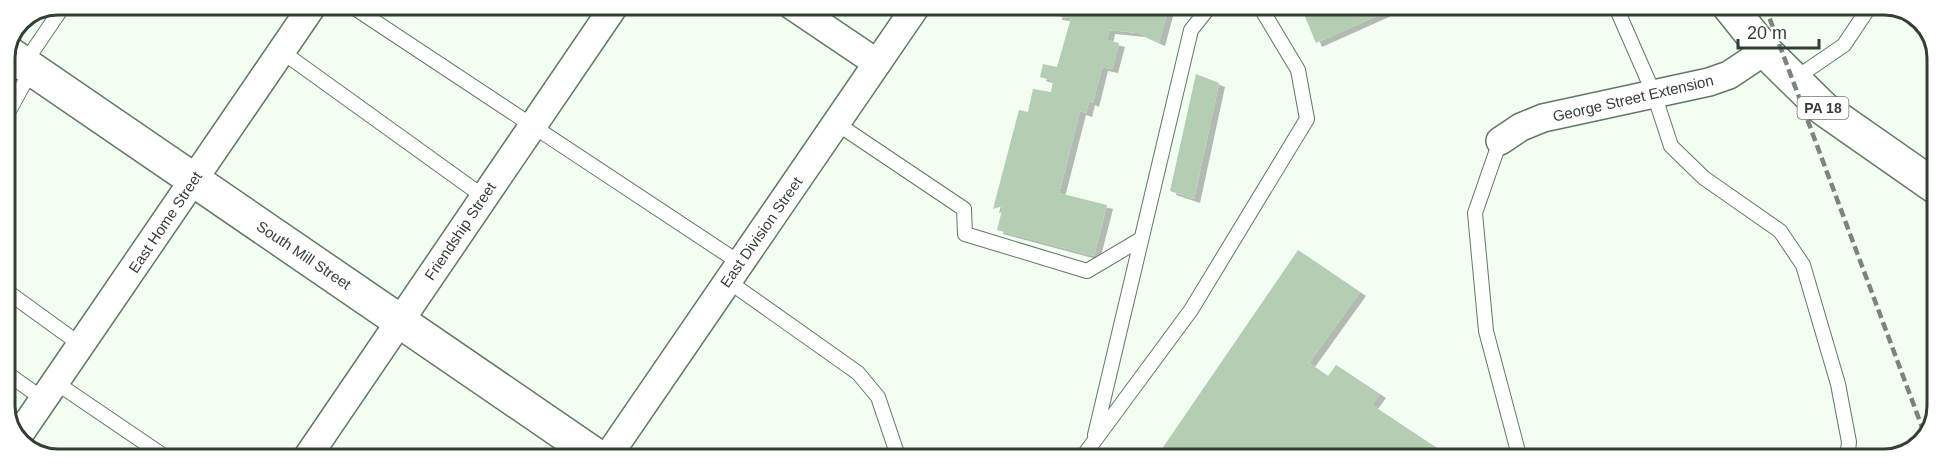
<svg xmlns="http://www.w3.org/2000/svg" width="1942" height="464" font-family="Helvetica,sans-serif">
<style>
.building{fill:#b4ceb3;filter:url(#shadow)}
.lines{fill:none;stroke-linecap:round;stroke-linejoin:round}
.service-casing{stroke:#617961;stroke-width:16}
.minor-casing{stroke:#617961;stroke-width:30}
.tertiary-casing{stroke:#617961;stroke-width:36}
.primary-casing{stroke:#617961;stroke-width:36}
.service{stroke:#fff;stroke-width:14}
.minor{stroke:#fff;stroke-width:27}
.tertiary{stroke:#fff;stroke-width:33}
.primary{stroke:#fff;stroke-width:33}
.rail{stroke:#7b867b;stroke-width:4.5;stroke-dasharray:9 4.5;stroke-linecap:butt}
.labels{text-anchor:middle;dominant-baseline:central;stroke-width:6;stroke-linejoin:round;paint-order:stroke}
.shield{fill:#fff;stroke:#717971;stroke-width:1.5}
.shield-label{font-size:14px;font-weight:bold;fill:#343f34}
.street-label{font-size:15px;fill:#343f34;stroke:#fff}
.rim{fill:none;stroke:#343f34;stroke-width:3}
</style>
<defs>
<filter id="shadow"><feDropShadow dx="6" dy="4" stdDeviation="0" flood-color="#0004"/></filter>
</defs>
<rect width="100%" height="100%" fill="#f3fef3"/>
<g class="building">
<path d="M1062 5H1169L1159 42 1139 33 1109 30 1107 40 1119 43 1112 69 1102 67 1093 103 1089 101 1086 113 1080 111 1059 193 1107 205 1094 256 997 230 1003 206 993 209 1019 110 1028 112 1033 89 1051 92 1053 81 1040 77 1043 64 1057 67 1071 18 1056 16 1058 7Z"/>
<path d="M1300 5H1401L1316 43Z"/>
<path d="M1196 74 1219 83 1194 199 1170 191Z"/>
<path d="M1298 250 1360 292 1309 363 1328 376 1336 365 1380 394 1372 405 1434 446 1424 459H1155Z"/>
</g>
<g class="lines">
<g class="service-casing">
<g id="service">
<path d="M350 5 740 263"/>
<path d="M1615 5 1654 94 1671 146 1704 178 1780 231 1803 265 1838 384 1849 442 1847 459"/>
<path d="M281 51 484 197"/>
<path d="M24 64 64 5"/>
<path d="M1793 80 1844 45 1870 6"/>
<path d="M5 118 32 69"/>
<path d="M836 123 964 209 965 234 1087 271 1141 239"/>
<path d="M1500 141 1475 213 1486 331 1520 459"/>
<path d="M728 281 858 373 878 397 899 459"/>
<path d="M5 290 81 345"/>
<path d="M5 372 43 399"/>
<path d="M55 382 167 458"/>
<path d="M1095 435 1191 30 1211 5"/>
<path d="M1081 459 1191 310 1307 119 1298 70 1259 5"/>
</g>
</g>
<g class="minor-casing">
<g id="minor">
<path d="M791 5 877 63"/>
<path d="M1500 141 1521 127 1543 118 1709 82 1729 75 1765 51"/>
<path d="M17 438 313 5"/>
<path d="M306 459 615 5"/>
<path d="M606 459 917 5"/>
</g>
</g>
<g class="tertiary-casing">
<path id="tertiary" d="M7 52 601 459"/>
</g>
<g class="primary-casing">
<path id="primary" d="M1729 6 1765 51 1824 109 1937 188"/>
</g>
<use href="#service" class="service"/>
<use href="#minor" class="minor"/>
<use href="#tertiary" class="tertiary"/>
<use href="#primary" class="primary"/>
<path class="rail" d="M1765 6 1925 435"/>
</g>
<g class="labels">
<rect class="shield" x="1797.5" y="97" width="51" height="22" rx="4.5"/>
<g class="shield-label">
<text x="1823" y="108">PA 18</text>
</g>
<g class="street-label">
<text transform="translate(1633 98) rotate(-13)">George Street Extension</text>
<text transform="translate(165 222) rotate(-56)">East Home Street</text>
<text transform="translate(460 231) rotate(-56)">Friendship Street</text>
<text transform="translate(761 232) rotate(-55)">East Division Street</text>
<text transform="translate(304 255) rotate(34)">South Mill Street</text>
</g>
</g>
<path d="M0 0H1942V464H0ZM58 15H1884A43 43 0 0 1 1927 58V406A43 43 0 0 1 1884 449H58A43 43 0 0 1 15 406V58A43 43 0 0 1 58 15Z" fill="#fff" fill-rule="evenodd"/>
<path class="rim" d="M58 15H1884A43 43 0 0 1 1927 58V406A43 43 0 0 1 1884 449H58A43 43 0 0 1 15 406V58A43 43 0 0 1 58 15Z"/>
<path d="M1738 39v9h81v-9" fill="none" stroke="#343f34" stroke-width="3"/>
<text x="1747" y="39" font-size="18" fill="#343f34" stroke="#ffffff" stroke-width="4.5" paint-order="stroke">20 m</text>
</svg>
